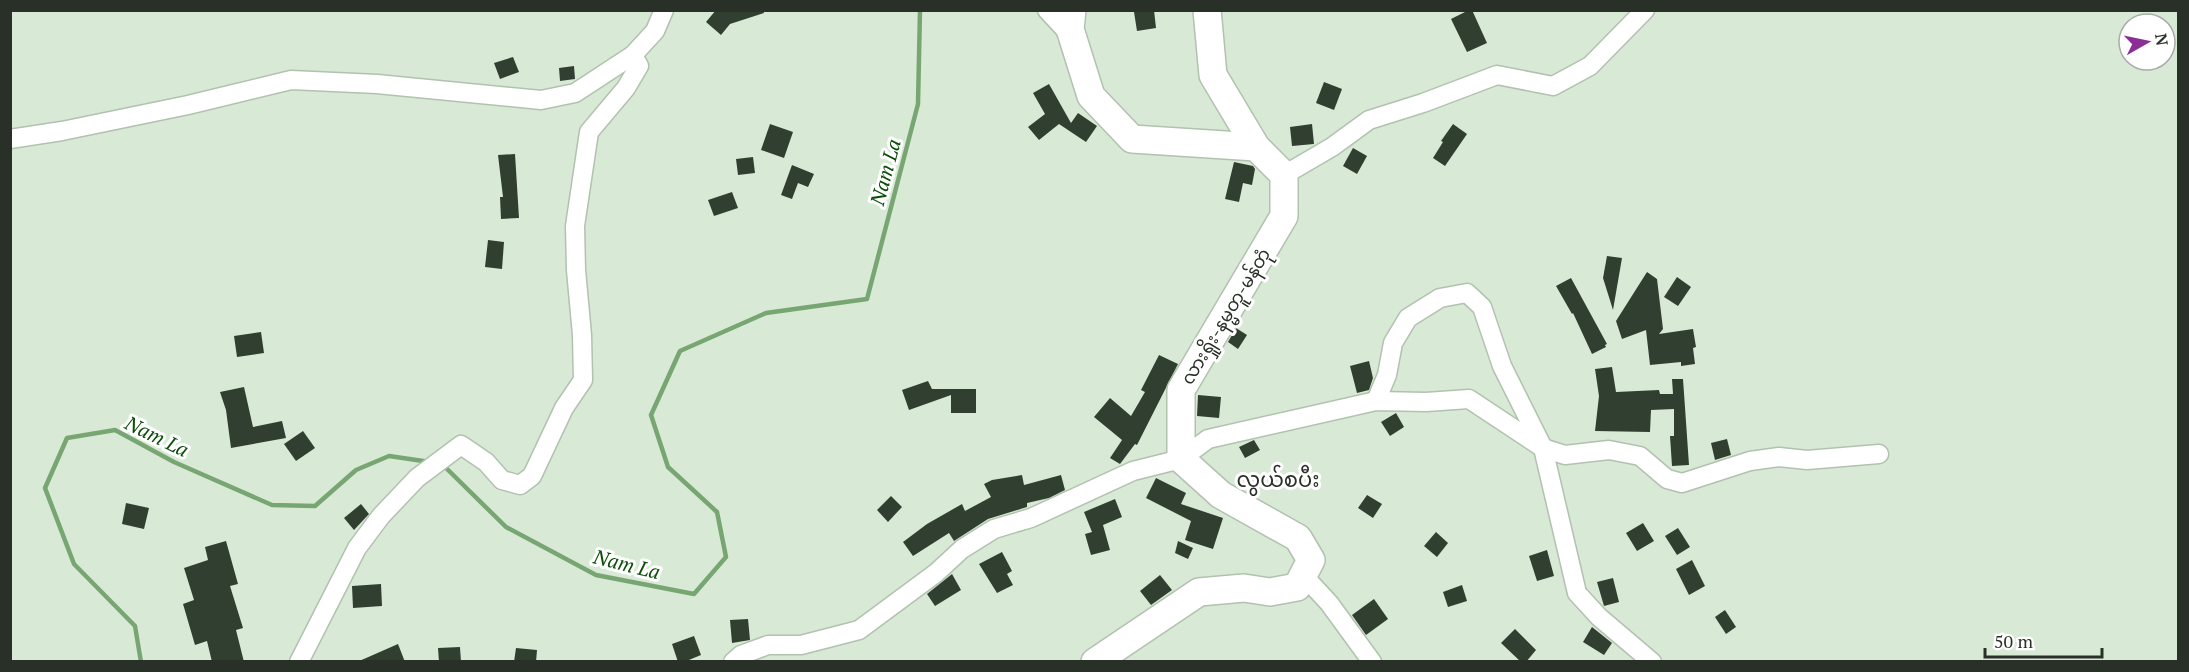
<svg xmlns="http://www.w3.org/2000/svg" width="2189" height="672" font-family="'PT Serif','Noto Sans Myanmar',serif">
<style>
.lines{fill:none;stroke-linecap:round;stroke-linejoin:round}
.stream{stroke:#78a673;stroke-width:4.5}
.building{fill:#313f30}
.minor-casing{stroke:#b1c2af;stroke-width:21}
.secondary-casing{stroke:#b1c2af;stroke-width:30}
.minor{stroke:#fff;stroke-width:18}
.secondary{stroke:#fff;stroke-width:27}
.labels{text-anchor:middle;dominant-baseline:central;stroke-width:6;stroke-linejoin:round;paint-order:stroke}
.street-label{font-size:18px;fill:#293028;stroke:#fff}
.water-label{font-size:20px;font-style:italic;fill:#0a4e08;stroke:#fff}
.quarter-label{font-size:21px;fill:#293028;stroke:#fff}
</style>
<rect width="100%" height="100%" fill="#d8ead6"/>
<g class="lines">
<g class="stream">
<path d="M443 465 506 527 596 575 694 594 726 557 717 512 668 467 651 415 680 351 766 313 867 299 918 104 920 10"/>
<path d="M141 662 135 626 74 564 45 488 67 438 115 430 174 462 272 505 315 506 356 470 389 456 430 462"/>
</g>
</g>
<g class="building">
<path d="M716 10H763L764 13 730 24 721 35 706 22Z"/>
<path d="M1146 10H1154L1156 28 1137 31 1134 12Z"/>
<path d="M1469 10H1472L1487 43 1467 52 1451 19Z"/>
<path d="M513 57 519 72 500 79 494 63Z"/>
<path d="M574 66 575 79 560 81 559 68Z"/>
<path d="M1324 82 1342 89 1334 110 1316 103Z"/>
<path d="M1049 84 1071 123 1078 113 1097 126 1086 142 1059 124 1039 140 1028 127 1045 114 1033 93Z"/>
<path d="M770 124 793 132 784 158 761 150Z"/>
<path d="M1312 124 1314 144 1292 146 1290 127Z"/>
<path d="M1453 124 1467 134 1445 166 1433 158 1443 142 1441 141Z"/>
<path d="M1353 148 1367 156 1357 174 1343 166Z"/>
<path d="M515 154 519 218 501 219 500 197H503L498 155Z"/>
<path d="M753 157 755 173 738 175 736 159Z"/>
<path d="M1234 162 1253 166 1255 169 1252 185 1243 183 1239 202 1225 199Z"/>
<path d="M792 165 814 174 808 187 798 183 792 199 781 195Z"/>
<path d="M732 192 738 208 714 216 708 200Z"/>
<path d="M488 240 504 242 502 269 485 267Z"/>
<path d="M1607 256 1622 258 1613 310 1603 278Z"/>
<path d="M1647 272 1657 279 1663 329 1659 334 1693 329 1696 347 1693 348 1695 364 1681 366V362L1650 365 1646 330 1622 339 1616 321Z"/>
<path d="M1677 277 1691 287 1678 306 1664 297Z"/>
<path d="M1571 278 1607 344 1605 345 1606 347 1592 354 1573 313 1572 314 1556 286Z"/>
<path d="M1236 328 1247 335 1238 349 1228 342Z"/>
<path d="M261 332 264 353 237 357 234 336Z"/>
<path d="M1159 355 1178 364 1137 445 1135 444 1120 464 1110 458 1122 440 1094 417 1110 398 1131 416 1145 392 1141 390Z"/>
<path d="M1369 361 1373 378 1369 390 1357 393 1350 366Z"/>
<path d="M1612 367 1616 392 1659 390 1660 394H1673L1672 379H1683L1689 465 1672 466 1670 436H1674V409L1651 410 1650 432 1595 431 1599 396 1595 369Z"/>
<path d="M928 381 932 389H976V413H951V395L909 410 902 390Z"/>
<path d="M244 387 253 427 282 421 286 438 231 448 226 410 220 392Z"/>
<path d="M1198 395 1221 397 1219 418 1197 416Z"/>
<path d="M1396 413 1404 427 1390 436 1381 422Z"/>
<path d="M303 431 315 448 296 461 284 444Z"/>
<path d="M1727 439 1731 455 1715 460 1711 443Z"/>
<path d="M1254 440 1260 450 1245 458 1239 447Z"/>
<path d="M1022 475 1024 485 1061 475 1065 490 1049 498 1027 503V507L988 519 954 541 949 533 913 556 903 542 927 524 962 504 965 511 991 497 984 484 992 480Z"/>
<path d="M1156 478 1186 493 1181 504 1223 518 1213 549 1185 540 1191 521 1146 498Z"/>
<path d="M1367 495 1382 504 1373 518 1358 508Z"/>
<path d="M891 496 902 507 888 522 877 510Z"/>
<path d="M1115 499 1122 517 1103 525 1110 550 1091 555 1085 534 1092 532 1084 512Z"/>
<path d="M126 503 149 508 144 529 122 524Z"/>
<path d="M361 504 369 514 354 530 344 518Z"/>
<path d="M1643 523 1654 541 1637 551 1626 533Z"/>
<path d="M1678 528 1690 547 1677 555 1665 536Z"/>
<path d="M1436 532 1448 543 1437 557 1424 546Z"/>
<path d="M226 541 238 584 230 586 243 628 236 630 244 662H212L207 641 195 645 183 604 194 600 184 568 208 560 205 547Z"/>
<path d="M1178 541 1193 548 1188 559 1175 553Z"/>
<path d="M1547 550 1554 576 1537 581 1529 556Z"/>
<path d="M1002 552 1012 571 1007 574 1013 585 997 593 979 564Z"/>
<path d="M1692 560 1705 586 1689 595 1676 569Z"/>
<path d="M952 574 961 590 935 606 927 594Z"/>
<path d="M1160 575 1172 590 1151 605 1140 591Z"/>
<path d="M1613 578 1619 602 1604 606 1597 582Z"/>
<path d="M381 584 382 606 353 608 352 586Z"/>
<path d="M1462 585 1467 601 1448 607 1443 592Z"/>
<path d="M1374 599 1388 619 1366 635 1352 615Z"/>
<path d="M1725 610 1736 627 1726 634 1715 617Z"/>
<path d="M748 619 750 640 732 643 730 620Z"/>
<path d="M1592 627 1612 643 1604 655 1583 642Z"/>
<path d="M1515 629 1536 650 1526 662H1521L1501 643Z"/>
<path d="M694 636 701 655 684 662H678L672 644Z"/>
<path d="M398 644 405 662H357Z"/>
<path d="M460 647 461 662H439L438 648Z"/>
<path d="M516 648 537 650 536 662H514Z"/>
</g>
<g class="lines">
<g class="minor-casing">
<g id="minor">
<path d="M1047 10 1073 38"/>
<path d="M10 139 62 131 188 105 291 80 377 84 541 100 575 93 633 55 655 31 664 10"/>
<path d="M1284 175 1332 147 1369 120 1423 103 1497 75 1553 86 1590 66 1645 10"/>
<path d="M1376 401 1387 375 1393 343 1408 318 1440 298 1467 293 1482 307 1502 366 1543 448 1577 593 1599 617 1652 662"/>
<path d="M1303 575 1329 603 1372 662"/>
<path d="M299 662 357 548 381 516 417 478 461 445 486 462 502 480 520 485 532 476 564 408 583 380 582 335 576 270 575 226 589 132 626 88 639 66 633 55"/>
<path d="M733 662 741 655 768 645H801L859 630 936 573 962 549 994 529 1031 518 1133 471 1181 459 1208 439 1376 401 1426 402 1469 399 1543 448 1565 455 1609 450 1640 456 1667 479 1682 483 1750 461 1779 457 1807 460 1879 454"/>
</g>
</g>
<g class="secondary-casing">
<g id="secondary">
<path d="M1072 10 1070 29 1091 96 1132 139 1256 147 1284 175V216L1181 390V459L1221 495 1298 538 1311 560 1297 587 1270 592 1244 588 1199 592 1095 662"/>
<path d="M1207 10 1213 75 1256 147"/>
</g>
</g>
<use href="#minor" class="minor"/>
<use href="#secondary" class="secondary"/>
</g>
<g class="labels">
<g class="street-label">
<text transform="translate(1225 316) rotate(-59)">လားရှိုး-နမ္မတူ-မန်တုံ</text>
</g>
<g class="water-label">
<text transform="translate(885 172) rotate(-75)">Nam La</text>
<text transform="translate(157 436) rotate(26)">Nam La</text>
<text transform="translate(627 564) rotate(14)">Nam La</text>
</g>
<g class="quarter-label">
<text x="1278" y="479">လွယ်စပီး</text>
</g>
</g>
<rect width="2189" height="672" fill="none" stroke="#293028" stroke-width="24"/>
<g transform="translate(2147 42) rotate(81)"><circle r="28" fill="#ffffff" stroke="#a9aca9" stroke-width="1.5"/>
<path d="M0-4.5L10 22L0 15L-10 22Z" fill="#8b2e98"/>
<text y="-9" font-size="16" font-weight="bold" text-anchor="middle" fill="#293028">N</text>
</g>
<path d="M1985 648v9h117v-9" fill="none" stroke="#293028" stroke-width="3"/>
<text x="1994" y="648" font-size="18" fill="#293028" stroke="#ffffff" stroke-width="4.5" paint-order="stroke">50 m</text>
</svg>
